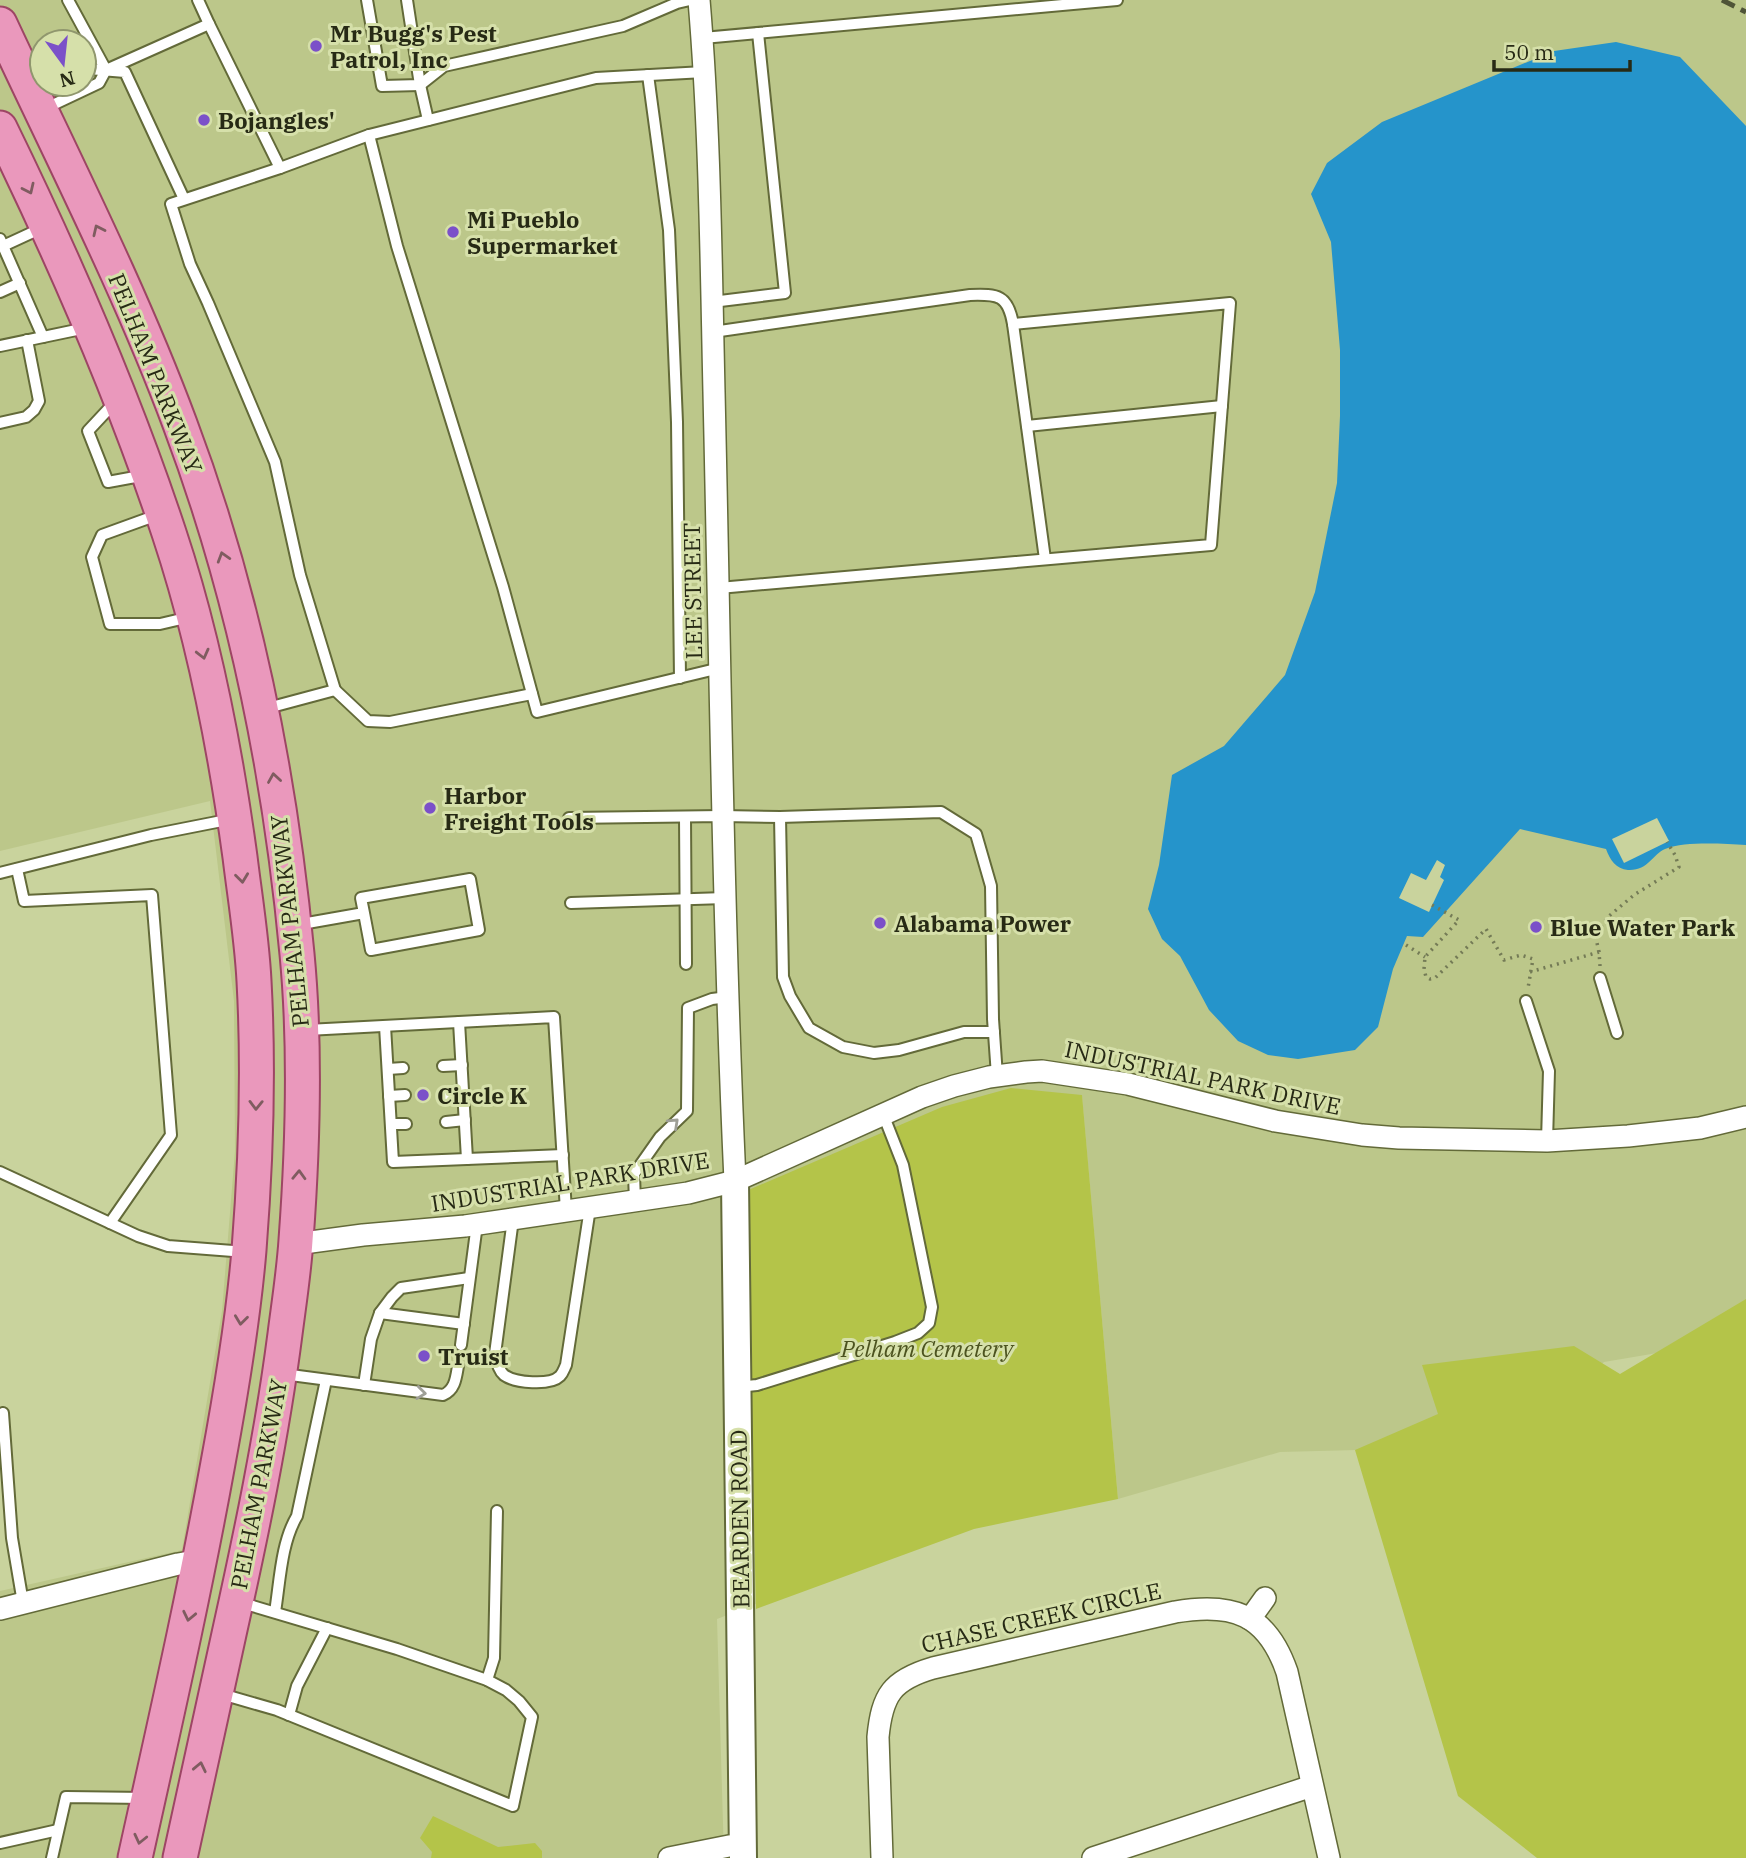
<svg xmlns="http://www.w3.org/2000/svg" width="1746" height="1858" font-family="'IBM Plex Serif',serif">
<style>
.built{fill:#bcc78a;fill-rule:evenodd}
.green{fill:#b4c449}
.water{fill:#2594cb}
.pier{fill:#c9d39d}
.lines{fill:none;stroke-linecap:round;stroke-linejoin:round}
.service-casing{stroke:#636a39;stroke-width:14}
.minor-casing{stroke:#636a39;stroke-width:24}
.tertiary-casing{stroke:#636a39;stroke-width:30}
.primary-casing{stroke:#9d4564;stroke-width:37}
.path{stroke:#747b56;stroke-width:3.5;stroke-dasharray:2 5;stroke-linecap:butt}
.service{stroke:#fff;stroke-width:10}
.minor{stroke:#fff;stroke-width:21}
.tertiary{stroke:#fff;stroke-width:26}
.primary{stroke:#ea98bc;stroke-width:33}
.rail{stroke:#4f5437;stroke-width:5;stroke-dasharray:14 7;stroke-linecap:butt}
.oneway{stroke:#7f5c60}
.oneway2{stroke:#9e9f96}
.poi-dot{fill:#7b50c9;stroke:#d6e0aa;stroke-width:2.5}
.labels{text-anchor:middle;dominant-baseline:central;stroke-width:6;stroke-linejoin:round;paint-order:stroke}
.poi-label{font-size:23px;font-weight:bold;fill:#272a15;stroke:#d6e0aa;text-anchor:start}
.street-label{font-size:23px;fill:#272a15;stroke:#d6e0aa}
.park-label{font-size:23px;font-style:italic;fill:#4c531f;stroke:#d6e0aa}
</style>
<rect width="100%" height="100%" fill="#c9d39d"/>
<path class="built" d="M0 0H1746V1338L1604 1362 1510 1446 1280 1452 1118 1499 1082 1096 746 1191 756 1604 717 1619 724 1858H0V1591L182 1550 222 1311 235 1151 234 1001 210 801 0 851ZM42 42H84V84H42Z"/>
<g class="green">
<path d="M1011 1088 1082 1095 1118 1499 974 1529 756 1609 746 1191 942 1107Z"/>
<path d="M1746 1299V1858H1537L1458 1796 1355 1450 1438 1414 1422 1365 1574 1346 1620 1374Z"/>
<path d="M433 1816 498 1847 535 1843 542 1851V1858H431L432 1852 420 1838Z"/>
</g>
<path class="water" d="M1616 42 1680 57 1746 126V845C1723 844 1686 841 1665 849 1653 854 1648 871 1628 870 1616 869 1610 860 1606 849L1520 829 1423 937 1407 936 1393 969 1378 1027 1355 1050 1298 1059 1268 1055 1238 1041 1209 1010 1180 956 1162 939 1148 909 1159 865 1172 775 1224 746 1285 675 1315 592 1337 483 1340 416V350L1331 242 1311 194 1327 163 1382 122 1554 51Z"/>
<g class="pier">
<path d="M1657 818 1669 841 1624 863 1612 839Z"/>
<path d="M1437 860 1445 865 1440 877 1444 880 1429 912 1399 898 1411 873 1426 880Z"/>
</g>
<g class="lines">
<g class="service-casing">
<g id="service">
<path d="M68 0 106 70"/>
<path d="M198 0 209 24"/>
<path d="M367 0 382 86 420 85 444 66 623 26 677 3 690 0"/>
<path d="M407 0 420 85 428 120"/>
<path d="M703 38 1117 0"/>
<path d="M84 71 89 69 125 72 184 199"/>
<path d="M648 75 669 230 677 422 680 678"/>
<path d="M37 93 57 84"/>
<path d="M44 109 99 83 106 70 209 24 280 168"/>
<path d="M369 135 397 246 503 587 537 712 720 668"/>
<path d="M0 239 43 337"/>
<path d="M3 246 42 228"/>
<path d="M0 292 20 283"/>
<path d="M712 302 785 293 758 33"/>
<path d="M713 332 970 295C998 294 1008 295 1013 324L1045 559"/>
<path d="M0 346 86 328"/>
<path d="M116 401 88 431 108 482 146 475"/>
<path d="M0 423 26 417 34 410 39 401 27 340"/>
<path d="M1027 426 1222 406"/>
<path d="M160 514 102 535 92 557 110 624H160L190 617"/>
<path d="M719 588 1211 545 1230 303 1013 324"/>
<path d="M335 690 368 721 390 722 532 694"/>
<path d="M264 709 335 690 300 575 275 462 208 303 190 264 171 204 280 168 369 135 596 78 704 72"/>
<path d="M685 817 686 964"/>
<path d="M780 817 783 977 790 996 809 1028 843 1047 874 1053 899 1050 964 1032H994"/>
<path d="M569 818 722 816 780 817 941 812 976 834 991 886 993 1019 997 1076"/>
<path d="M17 869 24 901 152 895 171 1135 110 1223"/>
<path d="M0 873 151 835 232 819"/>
<path d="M571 903 725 898"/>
<path d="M296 925 364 913 371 950 479 930 470 879 361 898 364 913"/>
<path d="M1600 978 1617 1033"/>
<path d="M1526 1001 1549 1071 1547 1141"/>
<path d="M459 1022 467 1159"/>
<path d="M385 1026 393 1162 563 1155"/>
<path d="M307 1030 554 1017 566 1211"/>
<path d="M443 1066 462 1065"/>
<path d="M388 1069 403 1068"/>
<path d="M444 1094H463"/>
<path d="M389 1096 405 1095"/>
<path d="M446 1122 465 1120"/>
<path d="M391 1124H406"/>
<path d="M0 1172 138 1236 168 1246 246 1252"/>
<path d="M635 1202 634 1174 660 1137 687 1111 688 1008 712 999 728 997"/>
<path d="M513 1219 495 1354C497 1361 498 1370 504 1375 515 1383 550 1386 560 1376 563 1373 564 1369 566 1365L590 1208"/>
<path d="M380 1313 464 1324"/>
<path d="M461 1345 477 1224"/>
<path d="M283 1374 443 1395C455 1390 456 1378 458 1366"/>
<path d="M364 1385 371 1339 380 1313 392 1297 401 1288 469 1278"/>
<path d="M737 1387 757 1385 895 1342 918 1333 929 1323 932 1307 903 1165 883 1114"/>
<path d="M3 1413 12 1538 23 1603"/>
<path d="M275 1612C280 1581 281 1543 297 1516L326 1380"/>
<path d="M487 1680 494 1658 497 1511"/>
<path d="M218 1693 277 1710 513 1806 532 1717 519 1701 506 1690 487 1680 397 1649 239 1602"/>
<path d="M289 1715 297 1686 327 1628"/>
<path d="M0 1843 58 1830"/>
<path d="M52 1858 66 1797 146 1798"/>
</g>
</g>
<g class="minor-casing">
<g id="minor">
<path d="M699 0C710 130 711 261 714 392 720 655 723 918 735 1181"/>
<path d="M296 1244 363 1235 465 1226 688 1193 735 1181 922 1097 954 1086 989 1077 1026 1072 1042 1071 1128 1084 1275 1121 1362 1135 1399 1138 1547 1141 1628 1136 1700 1128 1746 1117"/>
<path d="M0 1609 178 1564 201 1560"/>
<path d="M1250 1619 1265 1598"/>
<path d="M669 1858 729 1846 743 1845"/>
<path d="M882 1858 878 1737C882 1695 892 1680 933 1668L1175 1612C1233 1602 1267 1614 1287 1672L1329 1858"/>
<path d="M1093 1858 1312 1786"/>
</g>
</g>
<g class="tertiary-casing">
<path id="tertiary" d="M735 1181 743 1858"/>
</g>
<g class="primary-casing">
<g id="primary">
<path d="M0 24C62 157 129 287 180 424 244 594 280 773 297 954 306 1048 303 1145 296 1240 294 1271 289 1303 285 1334 272 1435 251 1535 229 1634 213 1709 196 1783 180 1858"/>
<path d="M0 128C64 259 123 394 169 533 204 638 225 747 240 857 245 898 252 940 254 981 259 1071 256 1161 249 1250 243 1322 231 1393 218 1463 194 1596 164 1727 135 1858"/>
</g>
</g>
<g class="path">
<path d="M1432 905 1459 920 1425 957 1424 969 1426 977 1430 979 1435 978 1486 929 1504 960 1521 955 1533 959 1528 988"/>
<path d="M1406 945 1425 957"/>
<path d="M1599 952 1595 934 1609 916 1634 895 1679 867 1675 855 1667 842"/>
<path d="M1530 972 1599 952 1600 966"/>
</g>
<use href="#service" class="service"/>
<use href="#minor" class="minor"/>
<use href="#tertiary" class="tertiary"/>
<use href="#primary" class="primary"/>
<path class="rail" d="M1722 0 1746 12"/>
</g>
<defs><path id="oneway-chevron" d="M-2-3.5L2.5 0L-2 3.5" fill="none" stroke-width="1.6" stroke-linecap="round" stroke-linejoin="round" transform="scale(1.75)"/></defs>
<g class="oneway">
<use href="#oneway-chevron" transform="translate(29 189) rotate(65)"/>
<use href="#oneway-chevron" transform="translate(98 230) rotate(-115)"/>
<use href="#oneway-chevron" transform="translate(223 557) rotate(-107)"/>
<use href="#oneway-chevron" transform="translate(203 654) rotate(76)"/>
<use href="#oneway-chevron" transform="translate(274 778) rotate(-99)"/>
<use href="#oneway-chevron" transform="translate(242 878) rotate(83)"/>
<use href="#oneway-chevron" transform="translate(256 1105) rotate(91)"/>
<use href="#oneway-chevron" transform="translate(299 1175) rotate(-88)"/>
<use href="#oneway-chevron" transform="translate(241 1320) rotate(97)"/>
<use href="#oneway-chevron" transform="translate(189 1616) rotate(102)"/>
<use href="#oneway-chevron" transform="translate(200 1767) rotate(-78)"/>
<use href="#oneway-chevron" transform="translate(140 1839) rotate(103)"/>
</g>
<g class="oneway2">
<use href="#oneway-chevron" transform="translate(674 1123) rotate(-43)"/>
<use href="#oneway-chevron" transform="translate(421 1393) rotate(7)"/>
</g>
<g class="poi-dot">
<circle cx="316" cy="46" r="7"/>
<circle cx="204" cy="120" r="7"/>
<circle cx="453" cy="232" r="7"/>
<circle cx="430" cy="808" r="7"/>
<circle cx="880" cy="923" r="7"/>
<circle cx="1536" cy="927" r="7"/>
<circle cx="423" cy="1095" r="7"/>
<circle cx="424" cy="1356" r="7"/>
</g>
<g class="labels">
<g class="poi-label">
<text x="330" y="33">Mr Bugg's Pest<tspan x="330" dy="26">Patrol, Inc</tspan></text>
<text x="218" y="120">Bojangles'</text>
<text x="467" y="219">Mi Pueblo<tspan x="467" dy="26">Supermarket</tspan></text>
<text x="444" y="795">Harbor<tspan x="444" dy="26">Freight Tools</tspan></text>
<text x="894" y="923">Alabama Power</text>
<text x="1550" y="927">Blue Water Park</text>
<text x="437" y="1095">Circle K</text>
<text x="438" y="1356">Truist</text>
</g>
<g class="street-label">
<text transform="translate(156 373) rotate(68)">PELHAM PARKWAY</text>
<text transform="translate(692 591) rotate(-91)">LEE STREET</text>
<text transform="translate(289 921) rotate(-96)">PELHAM PARKWAY</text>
<text transform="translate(1203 1077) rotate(12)">INDUSTRIAL PARK DRIVE</text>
<text transform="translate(570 1181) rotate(-9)">INDUSTRIAL PARK DRIVE</text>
<text transform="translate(258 1484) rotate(-79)">PELHAM PARKWAY</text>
<text transform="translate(739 1519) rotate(-91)">BEARDEN ROAD</text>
<text transform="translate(1041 1617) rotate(-13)">CHASE CREEK CIRCLE</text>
</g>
<g class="park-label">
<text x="927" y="1348">Pelham Cemetery</text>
</g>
</g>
<g transform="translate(63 63) rotate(165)"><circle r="33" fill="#d6e0aa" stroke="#90976e" stroke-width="2"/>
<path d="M0-5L12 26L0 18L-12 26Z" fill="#7b50c9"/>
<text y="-10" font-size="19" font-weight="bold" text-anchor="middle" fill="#272a15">N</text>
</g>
<path d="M1494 60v10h136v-10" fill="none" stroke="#272a15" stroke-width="3.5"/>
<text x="1504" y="60" font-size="21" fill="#272a15" stroke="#d6e0aa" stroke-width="5" paint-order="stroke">50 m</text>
</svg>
